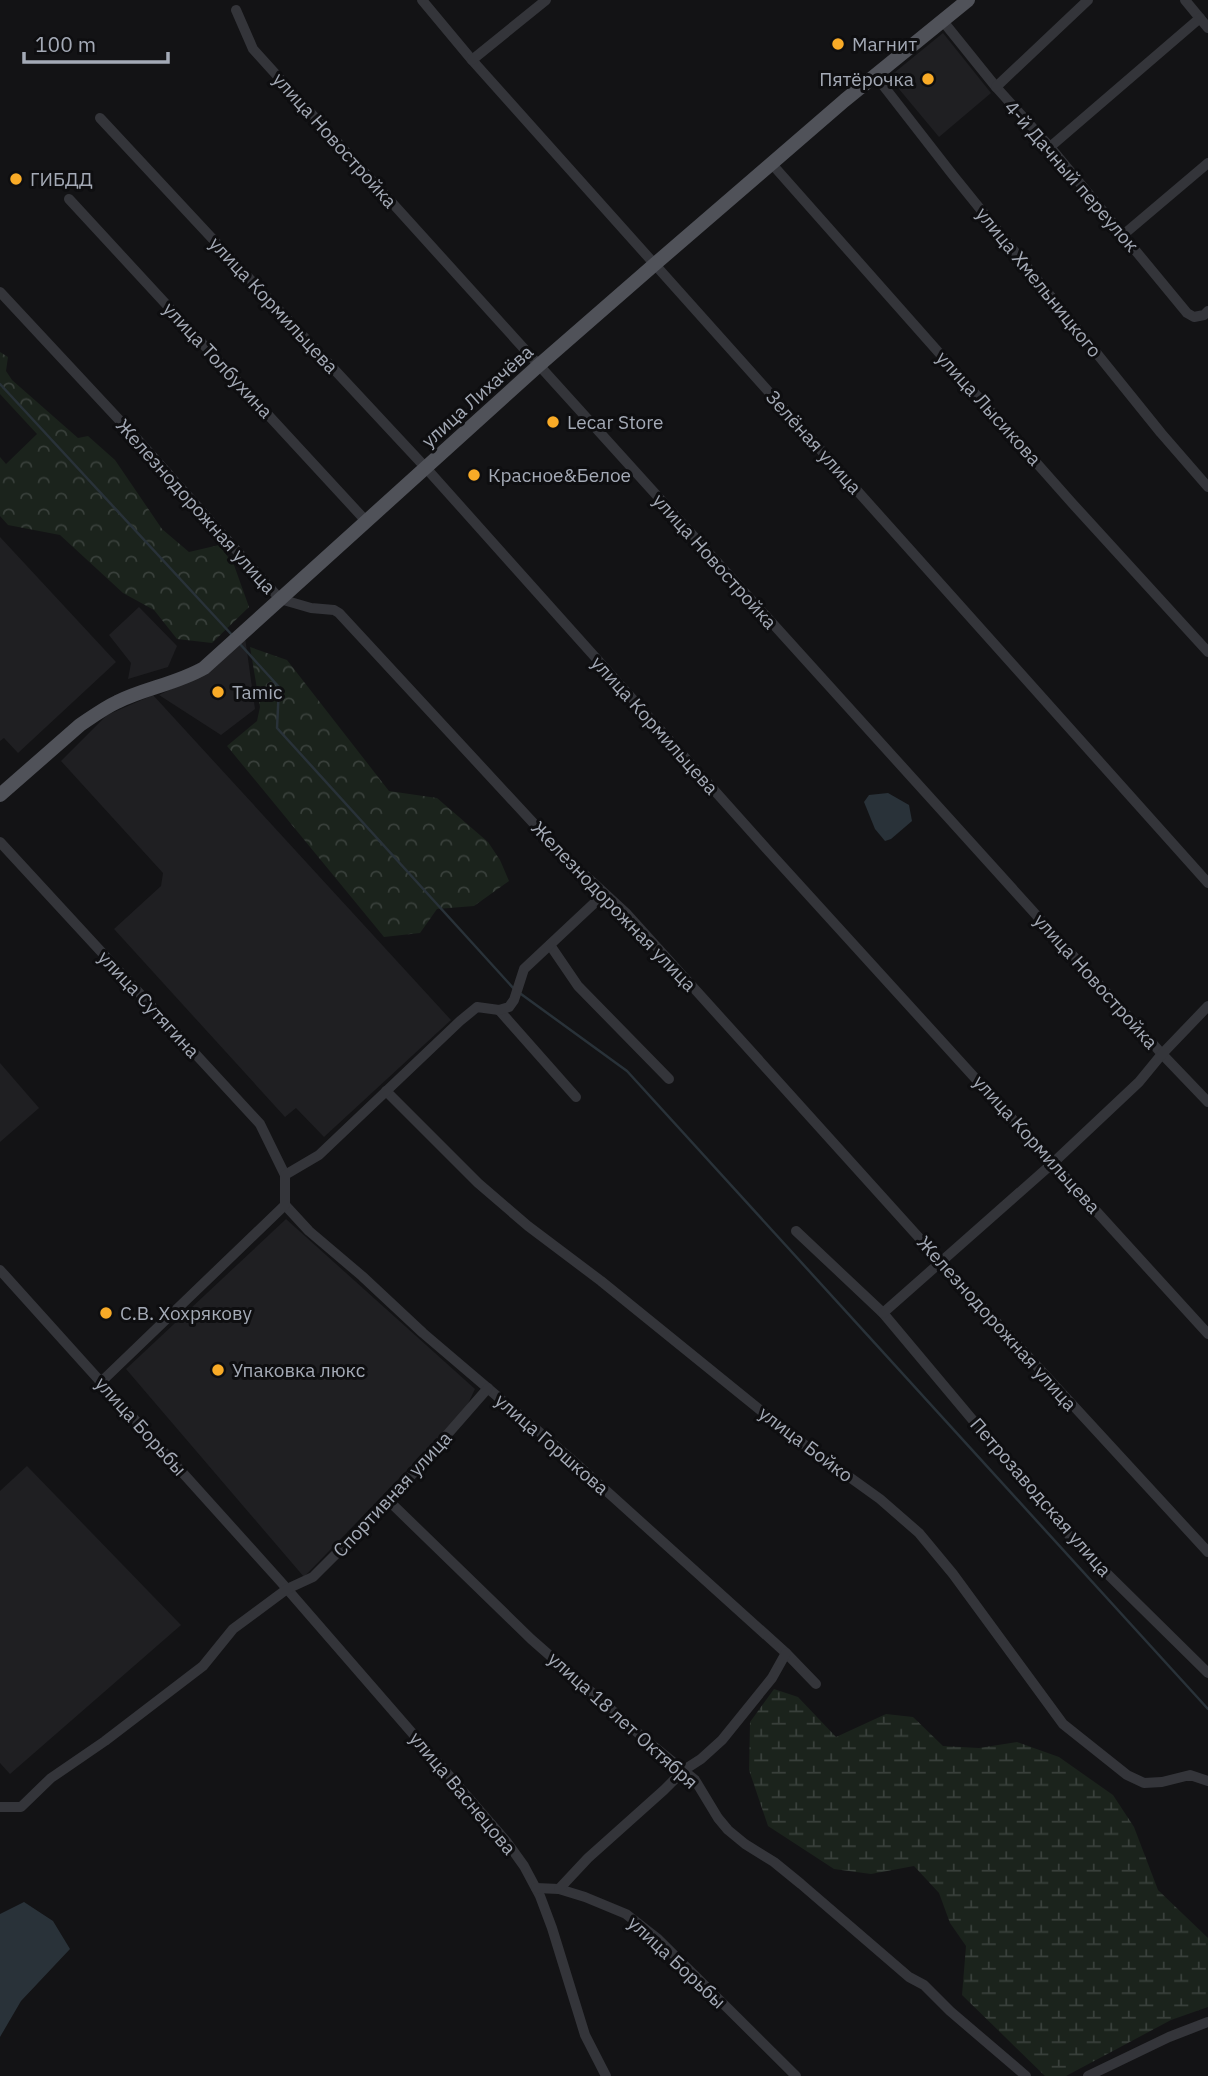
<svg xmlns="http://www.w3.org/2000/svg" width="1208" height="2076" font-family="'IBM Plex Sans',sans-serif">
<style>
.built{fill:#1f1f22}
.forest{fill:url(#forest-crowns)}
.wetland{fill:url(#wetland-marsh)}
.water{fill:#293239}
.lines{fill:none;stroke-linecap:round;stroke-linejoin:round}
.stream{stroke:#293239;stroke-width:2.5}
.minor{stroke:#34353a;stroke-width:10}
.major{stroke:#505259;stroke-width:14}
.poi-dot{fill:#f9ab27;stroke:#0e0e10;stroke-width:2.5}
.labels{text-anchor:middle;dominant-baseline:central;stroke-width:6;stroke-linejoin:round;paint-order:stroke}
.poi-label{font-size:19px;fill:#a4aab6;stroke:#0e0e10;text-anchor:start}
.street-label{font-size:19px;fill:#a4aab6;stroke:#0e0e10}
</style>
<defs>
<pattern id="forest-crowns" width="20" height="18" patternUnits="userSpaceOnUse" patternTransform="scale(1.75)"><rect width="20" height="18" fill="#1b231c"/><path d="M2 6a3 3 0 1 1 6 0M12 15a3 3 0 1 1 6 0" fill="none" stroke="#39403b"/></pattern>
<pattern id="wetland-marsh" width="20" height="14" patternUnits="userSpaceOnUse" patternTransform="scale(1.75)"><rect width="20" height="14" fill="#1b231c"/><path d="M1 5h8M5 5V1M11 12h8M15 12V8" fill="none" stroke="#39403b"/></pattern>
</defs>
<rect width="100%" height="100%" fill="#131315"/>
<g class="built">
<path d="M943 33 991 93 939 137 889 77Z"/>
<path d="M0 537 116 662 18 753 4 738 0 741Z"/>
<path d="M139 607 177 646 168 667 128 679 131 663 109 635Z"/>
<path d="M245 637 255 709 221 735 159 695 196 677Z"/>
<path d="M153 695 451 1020 324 1137 296 1108 285 1117 114 929 161 886 163 873 61 761 107 715Z"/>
<path d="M0 1063 39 1108 0 1142Z"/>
<path d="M286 1219 475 1389 465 1410 304 1577 126 1369Z"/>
<path d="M27 1466 181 1625 10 1774 0 1763V1491Z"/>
</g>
<g class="forest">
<path d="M0 352 8 357 6 371 12 380 78 438 88 436 115 460 162 529 189 552 219 545 234 565 249 607 212 643 177 639 154 610 123 593 60 535 8 525 0 516V457L6 464 37 434 0 394Z"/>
<path d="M250 647 287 660 389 791 437 798 488 842 500 860 509 881 474 906 437 909 420 933 384 937 227 746 257 721 260 707Z"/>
</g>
<path class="wetland" d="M774 1689 798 1697 836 1737 886 1714 913 1717 943 1746 979 1748 1017 1742 1059 1757 1113 1795 1134 1827 1158 1890 1208 1938V2007L1171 2020 1066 2076H1045L962 1995 966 1946 950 1923 939 1893 914 1866 871 1874 834 1869 768 1826 749 1770 750 1722Z"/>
<g class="water">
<path d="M888 793 909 805 912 821 891 839 885 841 875 829 864 802 869 795Z"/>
<path d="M24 1902 53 1921 70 1949 21 2001 0 2037V1914Z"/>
</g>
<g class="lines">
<g class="stream">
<path d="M0 384 232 635"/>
<path d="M239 643 279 687 277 728 515 990"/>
<path d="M521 994 627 1071 1208 1709"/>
</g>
<g class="minor">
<path d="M422 0 472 60 1208 883"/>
<path d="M1185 0 1208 28"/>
<path d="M236 10 253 49 1162 1054 1208 1102"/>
<path d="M942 20 996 87 1050 147 1187 313 1194 317 1204 315 1208 311"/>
<path d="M472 60 546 0"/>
<path d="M875 75 952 174 1161 433 1208 487"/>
<path d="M996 87 1088 0"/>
<path d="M100 118 426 468 773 856 1208 1334"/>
<path d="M1050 147 1200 18"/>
<path d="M771 163 1072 503 1208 652"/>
<path d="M69 199 366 521"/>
<path d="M1123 235 1208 163"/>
<path d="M0 292 137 439 280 599 311 608 334 610 339 613 562 854 627 914 941 1262 1208 1552"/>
<path d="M0 842 260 1124 285 1175"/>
<path d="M550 945 578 986 669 1079"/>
<path d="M499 1010 576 1097"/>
<path d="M386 1091 478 1183 528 1226 601 1281 791 1435 880 1499 919 1533 953 1574 1063 1724 1127 1775 1144 1783 1162 1782 1190 1775 1208 1781"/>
<path d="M285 1205 309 1231 362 1276 423 1333 571 1459 786 1653 816 1684"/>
<path d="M796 1231 883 1313 1075 1542 1208 1673"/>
<path d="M0 1270 281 1582 506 1841 524 1866 540 1896 552 1928 585 2035 606 2076"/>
<path d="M883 1313 1054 1162 1139 1082 1162 1054 1208 1006"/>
<path d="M101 1382 285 1205V1175L319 1155 460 1021 477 1007 499 1010 509 1007 514 1000 524 969 604 894"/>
<path d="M389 1501 531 1639 647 1741 695 1780 718 1818 728 1830 745 1844 774 1862 801 1884 909 1977 924 1985 950 2011 1026 2076"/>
<path d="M0 1807H21L51 1778 105 1741 203 1666 233 1629 287 1589 313 1577 389 1501 488 1388"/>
<path d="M536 1888 559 1889 585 1897 626 1914 658 1939 796 2076"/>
<path d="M559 1889 588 1858 664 1790 684 1770 701 1759 722 1740 772 1678 786 1653"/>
<path d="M1088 2076 1169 2037 1208 2022"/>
</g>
<path class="major" d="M0 795 80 725C92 717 104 708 117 702 145 688 176 684 204 668L538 366 655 264 845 100 968 0"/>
</g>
<g class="poi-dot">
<circle cx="838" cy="44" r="7"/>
<circle cx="928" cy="79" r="7"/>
<circle cx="16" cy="179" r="7"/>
<circle cx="553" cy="422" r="7"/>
<circle cx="474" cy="475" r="7"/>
<circle cx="218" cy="692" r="7"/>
<circle cx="106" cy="1313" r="7"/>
<circle cx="218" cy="1370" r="7"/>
</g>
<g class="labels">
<g class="poi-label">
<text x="852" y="44">Магнит</text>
<text x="914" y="79" text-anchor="end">Пятёрочка</text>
<text x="30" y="179">ГИБДД</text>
<text x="567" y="422">Lecar Store</text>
<text x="488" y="475">Красное&amp;Белое</text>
<text x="232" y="692">Tamic</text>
<text x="120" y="1313">С.В. Хохрякову</text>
<text x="232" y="1370">Упаковка люкс</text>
</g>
<g class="street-label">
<text transform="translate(335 140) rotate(48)">улица Новостройка</text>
<text transform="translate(1072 176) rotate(49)">4-й Дачный переулок</text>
<text transform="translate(1039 282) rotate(51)">улица Хмельницкого</text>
<text transform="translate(274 305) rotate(47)">улица Кормильцева</text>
<text transform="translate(218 360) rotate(47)">улица Толбухина</text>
<text transform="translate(477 396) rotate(-42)">улица Лихачёва</text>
<text transform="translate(989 408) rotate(48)">улица Лысикова</text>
<text transform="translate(814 442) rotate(48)">Зелёная улица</text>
<text transform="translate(196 506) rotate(48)">Железнодорожная улица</text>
<text transform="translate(715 561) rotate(48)">улица Новостройка</text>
<text transform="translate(655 725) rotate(48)">улица Кормильцева</text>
<text transform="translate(614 906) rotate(46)">Железнодорожная улица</text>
<text transform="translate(1096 981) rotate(48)">улица Новостройка</text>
<text transform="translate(149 1004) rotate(47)">улица Сутягина</text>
<text transform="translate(1037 1144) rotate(48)">улица Кормильцева</text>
<text transform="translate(997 1323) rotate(48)">Железнодорожная улица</text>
<text transform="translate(141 1426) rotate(48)">улица Борьбы</text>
<text transform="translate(552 1444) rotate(41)">улица Горшкова</text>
<text transform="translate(806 1444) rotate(37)">улица Бойко</text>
<text transform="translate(392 1494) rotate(-47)">Спортивная улица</text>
<text transform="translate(1041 1497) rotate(49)">Петрозаводская улица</text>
<text transform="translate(623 1720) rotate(42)">улица 18 лет Октября</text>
<text transform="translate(463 1793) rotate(50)">улица Васнецова</text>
<text transform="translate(677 1962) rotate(43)">улица Борьбы</text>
</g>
</g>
<path d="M24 52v10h144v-10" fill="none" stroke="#a4aab6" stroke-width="3.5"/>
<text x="35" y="52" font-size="21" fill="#a4aab6" stroke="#0e0e10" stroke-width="5" paint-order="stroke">100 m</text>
</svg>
